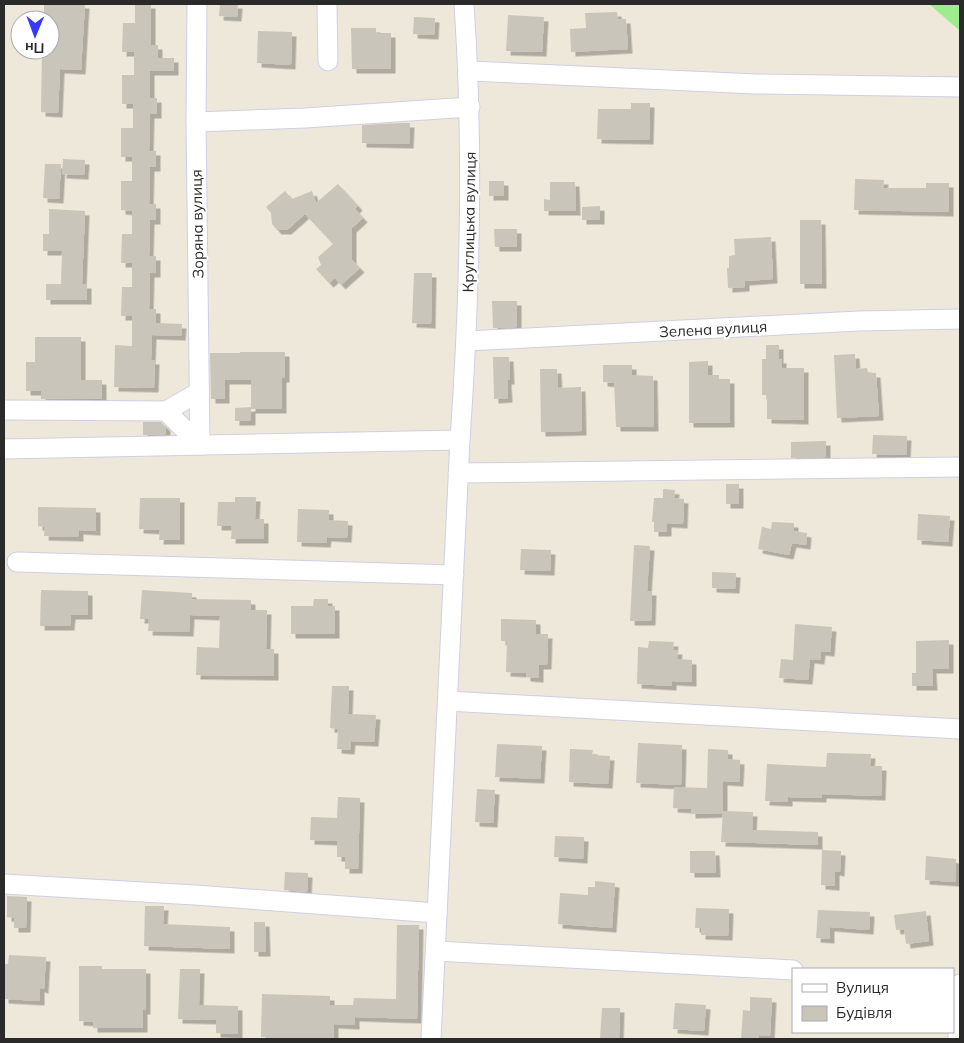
<svg xmlns="http://www.w3.org/2000/svg" width="964" height="1043" font-family="Mulish,sans-serif">
<style>
.green{fill:#9feb90}
.building{fill:#c9c5ba;filter:url(#shadow)}
.lines{fill:none;stroke-linecap:round;stroke-linejoin:round}
.minor-casing{stroke:#cfcfe5;stroke-width:21}
.minor{stroke:#fff;stroke-width:19}
.labels{text-anchor:middle;dominant-baseline:central;stroke-width:4;stroke-linejoin:round;paint-order:stroke}
.street-label{font-size:15px;fill:#2a2a2a;stroke:#fff}
</style>
<defs>
<filter id="shadow"><feDropShadow dx="4.5" dy="4.5" stdDeviation="0" flood-color="#0004"/></filter>
</defs>
<rect width="100%" height="100%" fill="#eee8da"/>
<path class="green" d="M929 4H960V31Z"/>
<g class="building">
<path d="M44 4H85L81 70 60 69 58 113 41 112 42 50H50V20H44Z"/>
<path d="M135 4H151V45H158V58H174V71H150V98H157V114H150L149 151H156V167H150L149 204H156V220H150L149 256H156V273H150L149 309H156V323L182 324 181 336 152 335 151 360H155L154 388 114 387 115 345 132 346V316H121L122 287H132V263H121L122 234H132V211L121 210V181H132V157H121V128H133V104H122V75H134V52H122L123 23H135Z"/>
<path d="M220 4H238L237 17 219 16Z"/>
<path d="M617 12 618 19H626L628 49 571 52 570 29 586 28 585 13Z"/>
<path d="M508 15 544 17 542 52 506 51Z"/>
<path d="M414 17 435 18 434 35 413 34Z"/>
<path d="M351 28H376V33H391V69H352Z"/>
<path d="M258 31 292 32 291 65 257 63Z"/>
<path d="M631 103H650L649 140 597 139 598 109H631Z"/>
<path d="M401 123H410L409 144 362 143V125Z"/>
<path d="M63 159 85 160 84 175 62 174Z"/>
<path d="M45 164H61L59 199 43 198Z"/>
<path d="M855 179 884 180 883 188H926V183H949V212L854 210Z"/>
<rect x="489" y="181" width="15" height="15"/>
<path d="M550 182H575L576 211H544V199L550 200Z"/>
<path d="M338 184 358 206 355 209 363 218 352 228V260L360 268 341 285 335 278 329 283 316 269 321 265 318 257 333 244 305 214 287 230H277L272 224 271 213 266 207 285 191 292 199 312 191 316 203Z"/>
<path d="M600 206V220H582V207Z"/>
<path d="M49 209 85 211 82 284H87V300H46V284H61L62 251H43V234H49Z"/>
<path d="M800 220H821L822 284H800Z"/>
<path d="M494 229H517V247H495Z"/>
<path d="M771 237 773 279 745 281V287L728 288 727 268H729V256L735 255 734 239Z"/>
<path d="M414 273H432L431 324 412 323Z"/>
<path d="M492 301H517V327L493 328Z"/>
<path d="M35 337H81V380H102V399H41V391H26V362H35Z"/>
<path d="M766 345H779V359H782V368H804V420L767 419V395H762V359H766Z"/>
<path d="M240 352H285V378H282V409H251V380H225V399H211L210 353H240Z"/>
<path d="M855 354 856 369 867 368 868 373H876L879 416 837 418 834 355Z"/>
<path d="M493 357H509L510 380H507L508 398 494 399Z"/>
<path d="M708 361V375H719V379H730V423H689V362Z"/>
<path d="M603 365H632V375L653 376 654 427H616L614 383 603 382Z"/>
<path d="M540 369H557L558 388 581 387 582 431 541 432Z"/>
<path d="M251 407V421H235V408Z"/>
<path d="M143 422H161L166 427V434L143 435Z"/>
<path d="M873 435 907 436 906 455 872 454Z"/>
<path d="M826 441V457L791 458V442Z"/>
<rect x="726" y="484" width="13" height="20"/>
<path d="M663 489 675 490 674 498 684 499 683 524 667 523V532H654V522H652L654 498H663Z"/>
<path d="M235 497H256L255 519H264V539H231L232 526H217L218 502H235Z"/>
<path d="M140 498H180V540H159L160 530 139 529Z"/>
<path d="M38 507 96 508V531L79 530V537L44 536 45 527 38 526Z"/>
<path d="M298 509 329 510V520L348 521 347 538 327 537 326 543 297 542Z"/>
<path d="M918 514 950 516 948 542 917 540Z"/>
<path d="M772 522 794 523V531L807 533 806 545 792 543 789 555 758 549 762 527 771 529Z"/>
<path d="M634 545 650 546 647 591H652L651 621H630Z"/>
<path d="M521 549 551 550 550 571 520 570Z"/>
<path d="M712 572 736 573 735 589 712 588Z"/>
<path d="M41 590 88 591V615H71L70 626H40Z"/>
<path d="M142 590 192 593V599L251 600V610H267L266 649H274V676L196 675 197 647 219 648 220 616 190 615 189 632 148 631 149 619H140Z"/>
<path d="M314 599H328V606H335V634H291V606H313Z"/>
<path d="M501 619 536 620V634H548L547 665H539V678L526 677V673L506 672 507 641H501Z"/>
<path d="M795 624 832 627 830 652 821 651 820 660 810 659 808 680 779 678 781 659 793 660Z"/>
<path d="M949 640V669H932L933 686H912V673H916V641Z"/>
<path d="M649 641 674 642 673 650H678L677 659 692 660V682L672 681V686L637 684 638 647 648 648Z"/>
<path d="M332 686H349L348 714 376 715 374 742 351 741 350 750 337 749 338 729 330 728Z"/>
<path d="M638 743 682 745 681 785 636 783Z"/>
<path d="M497 744 542 746 540 779 495 777Z"/>
<path d="M570 749 593 750 592 755 610 756 608 784 569 782Z"/>
<path d="M708 749 728 750V759L740 760 739 782 723 781V813L691 814V809L673 808 674 787 707 788Z"/>
<path d="M827 753 871 754 870 766H882L881 796 822 794V798L788 797V802L765 801 767 764 826 767Z"/>
<path d="M477 789 495 790 493 823 475 822Z"/>
<path d="M338 797 360 798 358 869H345V857H337V841L310 840 311 817 337 818Z"/>
<path d="M723 811 753 812 752 830 818 832V845L721 842Z"/>
<path d="M555 836 584 837 583 859 554 857Z"/>
<path d="M822 850 841 851 840 872 835 871V886L821 885Z"/>
<path d="M690 851H715L716 873H690Z"/>
<path d="M926 856 956 859 955 882 925 880Z"/>
<path d="M285 872 308 873 307 892 284 890Z"/>
<path d="M595 881 615 883 612 928 558 924 560 893 588 895V887H595Z"/>
<path d="M7 896 27 897 26 928H14V918L7 917Z"/>
<path d="M145 906H164L163 924 230 927V949L144 946Z"/>
<path d="M696 908 729 909 728 936 701 935V928H695Z"/>
<path d="M818 910 870 912 869 930 830 927V939L816 938Z"/>
<path d="M926 911 929 941 906 944 904 929 896 930 894 915Z"/>
<path d="M254 922H265L266 952H254Z"/>
<path d="M397 925H419L417 1019 355 1017V1025L334 1024V1039L261 1037 262 994 330 996V1005H353L354 998 396 999Z"/>
<path d="M9 955 46 957 44 989 40 988V1001L4 999V964H8Z"/>
<path d="M79 966H102V969H146V1010H143V1028H93V1022L79 1021Z"/>
<path d="M180 969H200L199 1005 238 1006V1034L216 1033V1020L178 1019Z"/>
<path d="M750 997 772 998 770 1036 759 1035 758 1039H741L743 1010 750 1011Z"/>
<path d="M675 1003 706 1005 704 1031 673 1029Z"/>
<path d="M602 1008H620L619 1039H600Z"/>
</g>
<g class="lines">
<g class="minor-casing">
<g id="minor">
<path d="M197 4 196 122 200 445"/>
<path d="M327 4 328 61"/>
<path d="M469 71 756 84 960 87"/>
<path d="M196 122 305 118 470 107"/>
<path d="M467 341 859 321 960 319"/>
<path d="M199 392 166 411 200 445"/>
<path d="M4 410 166 411"/>
<path d="M460 440C470 295 474 149 464 4"/>
<path d="M4 449 460 440 431 1039"/>
<path d="M458 473 960 467"/>
<path d="M17 562 454 575"/>
<path d="M448 701 960 729"/>
<path d="M4 884 195 895 437 913"/>
<path d="M436 951 793 970"/>
<path d="M958 1039 960 984"/>
</g>
</g>
<use href="#minor" class="minor"/>
</g>
<g class="labels">
<g class="street-label">
<text transform="translate(469 222) rotate(-89)">Круглицька вулиця</text>
<text transform="translate(197 224) rotate(-91)">Зоряна вулиця</text>
<text transform="translate(713 329) rotate(-3)">Зелена вулиця</text>
</g>
</g>
<rect width="964" height="1043" fill="none" stroke="#2a2a2a" stroke-width="10"/>
<rect x="792" y="968" width="162" height="65" fill="#ffffff" stroke="#aaaaaa"/>
<rect x="802" y="984" width="25" height="8" fill="#ffffff" stroke="#aaaaaa"/>
<text x="836" y="993" font-size="15" fill="#2a2a2a">Вулиця</text>
<rect x="802" y="1006" width="25" height="15" fill="#c9c5ba" stroke="#aaaaaa"/>
<text x="836" y="1018" font-size="15" fill="#2a2a2a">Будівля</text>
<g transform="translate(35 35) rotate(181)"><circle r="24" fill="#ffffff" stroke="#aaaaaa"/>
<path d="M0-4L9 19L0 12L-9 19Z" fill="#3539ff"/>
<text y="-8" font-size="14" font-weight="bold" text-anchor="middle" fill="#2a2a2a">Пн</text>
</g>
</svg>
